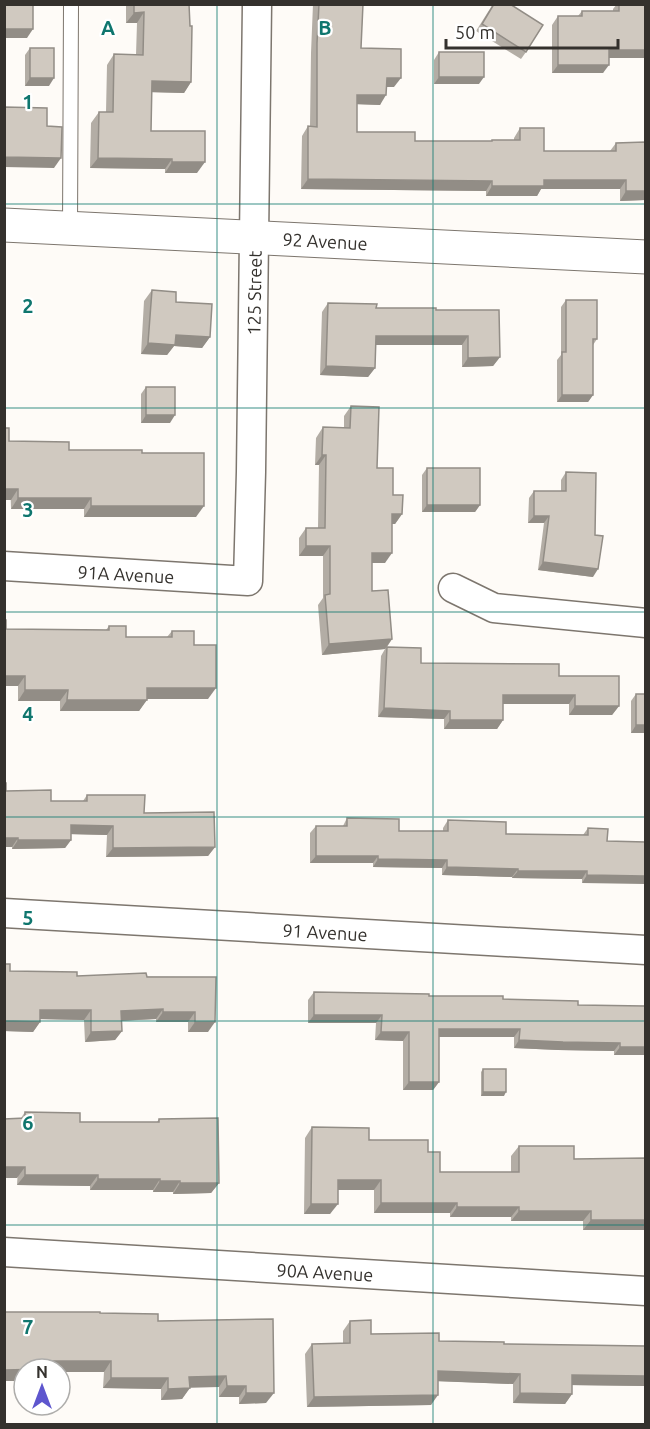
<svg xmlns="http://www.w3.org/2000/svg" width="650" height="1429" font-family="Ubuntu,sans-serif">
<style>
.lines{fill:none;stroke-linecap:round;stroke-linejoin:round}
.service-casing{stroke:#7d766e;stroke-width:16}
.minor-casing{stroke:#7d766e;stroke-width:31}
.tertiary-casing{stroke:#7d766e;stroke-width:35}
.service{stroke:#fff;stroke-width:14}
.minor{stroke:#fff;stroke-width:28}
.tertiary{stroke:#fff;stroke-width:33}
.wall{fill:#b3ada5}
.shaded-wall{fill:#928d86}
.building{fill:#d0c9c0;stroke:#928d86;stroke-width:1.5}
.grid{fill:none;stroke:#0f766e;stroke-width:1.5;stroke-opacity:0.55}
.labels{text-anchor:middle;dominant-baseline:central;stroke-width:4.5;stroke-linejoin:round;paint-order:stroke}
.street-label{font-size:18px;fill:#34312d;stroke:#fff}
.grid-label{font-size:20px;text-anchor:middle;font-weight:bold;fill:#0f766e;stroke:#fff;stroke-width:4.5;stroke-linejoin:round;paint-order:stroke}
</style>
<rect width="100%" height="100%" fill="#fefbf7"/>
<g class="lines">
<g class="service-casing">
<path id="service" d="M70 229 71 4"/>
</g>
<g class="minor-casing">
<g id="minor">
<path d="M4 566 248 581 251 472 257 4"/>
<path d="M453 588 494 608 646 623"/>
<path d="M4 913 646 950"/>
<path d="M4 1252 646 1291"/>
</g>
</g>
<g class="tertiary-casing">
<path id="tertiary" d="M4 225 646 257"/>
</g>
<use href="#service" class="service"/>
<use href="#minor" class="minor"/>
<use href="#tertiary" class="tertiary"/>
</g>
<g class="wall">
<path d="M126 4H189L191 82 184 93 152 92 151 131 197 173H165V169L90 168 91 123 99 112H106L107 65 114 54 136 55 137 23H126Z"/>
<path d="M313 4H369L368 6H363L361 48 394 87H387L380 105 357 104V132L415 141H492V140H514V138L520 128 544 151H610L616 143 645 142V200L620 201V189H541L537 196H486V191L301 189 302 136 308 126H310L311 53Z"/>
<path d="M493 4 526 52 521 59 476 31Z"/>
<path d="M617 4H645V58H609L603 73H552V25L558 16H578L582 11H613V9Z"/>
<path d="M30 48 49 86H25V55Z"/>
<path d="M439 52 479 84H434V60Z"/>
<path d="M152 290 176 302 210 337 202 348 174 346 167 355 141 354 144 301Z"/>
<path d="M566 300 597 339 593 345V395L588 402H557V360L561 355V307Z"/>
<path d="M328 303 376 308 436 310 500 357 493 366 462 367V345H375V368L368 377 320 375 322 312Z"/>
<path d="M146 387 170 423H141V394Z"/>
<path d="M351 406 377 468 402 514 395 524H392L385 563H372V591L392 639 387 647 421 663 559 676 619 706 612 715H569V704H503V720L497 729H444V719L378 717 381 656 385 649 322 655 318 605 323 598V556H299V538L306 528H318L319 465H315L316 438 323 427 344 428V416Z"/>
<path d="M9 441 69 450 142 453 196 517H84V509H11Z"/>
<path d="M427 468 480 505 475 512H422V475Z"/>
<path d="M566 472 593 577 538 570 544 523H528L529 498 534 491H561V480Z"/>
<path d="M109 626 126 637H167L172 631 194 645 208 699H147L139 711H60V701H18V686H4L6 629 106 630Z"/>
<path d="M636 694 645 733H631V701Z"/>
<path d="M4 783 6 791 51 801H83L87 795 144 813 215 847 208 856 106 857 107 835 71 834V840L65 848 12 849V847H4Z"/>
<path d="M347 818 399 831H443V828L448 820 506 834 583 835 588 828 607 841 645 842 582 883V879L512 878V877L442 875V868L373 867V863H310V833L316 826H343Z"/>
<path d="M4 964 10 971 77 976 216 977 208 1032H188V1022H156V1019L121 1021 122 1031 115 1040 85 1042 84 1020 40 1019V1022L33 1032 4 1031Z"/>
<path d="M314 992 503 999 578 1005 645 1055H614V1051L558 1050 514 1048V1037H439V1082L433 1090H403V1041L375 1040 376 1023H308V1000Z"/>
<path d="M483 1069 504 1096H481V1072Z"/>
<path d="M25 1112 80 1122H157L159 1119 219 1183 211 1193 173 1194V1192H153V1190H90V1186L17 1185 21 1118Z"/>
<path d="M312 1127 428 1152 440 1172H511V1156L519 1146 574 1159 645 1158V1230H583V1221H511V1217H450V1213H374V1190H338L330 1214H304L305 1138Z"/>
<path d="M4 1312 100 1313 158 1321 273 1319 266 1403 239 1404V1397H219V1387H190L182 1399 161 1400V1389L103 1388 104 1372H60L24 1369V1381H4Z"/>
<path d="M350 1321 371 1334 439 1341 504 1344 645 1346V1386L572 1385V1394L565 1404 513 1403V1384L438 1381 431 1405 307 1407 305 1354 312 1344 343 1343V1331Z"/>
</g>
<g class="shaded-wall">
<path d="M144 12 137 23H126L134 13Z"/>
<path d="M4 29H33L27 38H4Z"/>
<path d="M609 50H645V58H603Z"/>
<path d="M558 65H609L603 73H552Z"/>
<path d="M439 77H484L479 84H434Z"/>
<path d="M30 78H54L49 86H25Z"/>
<path d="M387 78H401L394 87H380Z"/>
<path d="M152 81 191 82 184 93 144 92Z"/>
<path d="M357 95H386L380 105 351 104Z"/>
<path d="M4 157 61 158 54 168 4 167Z"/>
<path d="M98 158 172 159 165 169 90 168Z"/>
<path d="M172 162H205L197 173H165Z"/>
<path d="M308 179 492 181 486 191 301 189Z"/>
<path d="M544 180H626L620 189H541L537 196H486L492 186Z"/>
<path d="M626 191H645V200L620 201Z"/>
<path d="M176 335 210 337 202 348 174 346 167 355 141 354 148 343Z"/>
<path d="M376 336H468L462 345H369Z"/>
<path d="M500 357 493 366 462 367 468 358Z"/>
<path d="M326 366 375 368 368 377 320 375Z"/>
<path d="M562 395H593L588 402H557Z"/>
<path d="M146 415H175L170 423H141Z"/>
<path d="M322 455H326L319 465H315Z"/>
<path d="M4 489H18L11 500H4Z"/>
<path d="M18 498H91L84 509H11Z"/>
<path d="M427 505H480L475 512H422Z"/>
<path d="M91 506H204L196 517H84Z"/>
<path d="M392 514H402L395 524H385Z"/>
<path d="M534 516H549L544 523H528Z"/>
<path d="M306 546H330L323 556H299Z"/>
<path d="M372 553H392L385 563H365Z"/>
<path d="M543 562 598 569 593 577 538 570Z"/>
<path d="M392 639 385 649 322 655 329 644Z"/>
<path d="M4 676H25L18 686H4Z"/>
<path d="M147 688H216L208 699H139Z"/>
<path d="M25 690H68L60 701H18Z"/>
<path d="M503 695H575L569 704H497Z"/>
<path d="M67 700H147L139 711H60Z"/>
<path d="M575 706H619L612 715H569Z"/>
<path d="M384 708 450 711 444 719 378 717Z"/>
<path d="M450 720H503L497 729H444Z"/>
<path d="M636 725H645V733H631Z"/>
<path d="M71 825 113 826 107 835 65 834Z"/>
<path d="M4 838H18L12 847H4Z"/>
<path d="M18 840H71L65 848 12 849Z"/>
<path d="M215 847 208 856 106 857 113 848Z"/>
<path d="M316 856H378L373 863H310Z"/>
<path d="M378 859 447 860 442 868 373 867Z"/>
<path d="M447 867 518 869 512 877 442 875Z"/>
<path d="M518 871H587L582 879 512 878Z"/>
<path d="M587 875 645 876V884L582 883Z"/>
<path d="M163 1009 156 1019 114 1021 121 1011Z"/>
<path d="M40 1010H91L84 1020 34 1019Z"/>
<path d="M163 1012H195L188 1022H156Z"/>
<path d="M314 1015H382L376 1023H308Z"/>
<path d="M4 1021 40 1022 33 1032 4 1031Z"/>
<path d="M195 1022H215L208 1032H188Z"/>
<path d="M439 1029H520L514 1037H433Z"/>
<path d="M122 1031 115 1040 85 1042 91 1032Z"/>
<path d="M381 1032H409L403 1041 375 1040Z"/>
<path d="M519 1040 620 1043 614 1051 558 1050 514 1048Z"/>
<path d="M620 1047H645V1055H614Z"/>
<path d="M409 1082H439L433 1090H403Z"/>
<path d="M483 1092H506L504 1096H481Z"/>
<path d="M4 1167H25L17 1178H4Z"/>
<path d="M25 1175H98L90 1186 17 1185Z"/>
<path d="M98 1179H160L153 1190H90Z"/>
<path d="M338 1180H381L374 1190H331Z"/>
<path d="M160 1181H180L173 1192H153Z"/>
<path d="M180 1183H219L211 1193 173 1194Z"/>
<path d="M381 1203H457L450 1213H374Z"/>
<path d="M311 1204H338L330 1214H304Z"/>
<path d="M457 1207H519L511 1217H450Z"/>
<path d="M519 1211H591L583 1221H511Z"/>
<path d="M591 1220H645V1230H583Z"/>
<path d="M46 1361H111L104 1372H60V1369H41Z"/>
<rect x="4" y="1370" width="20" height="11"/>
<path d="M438 1371 520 1374 513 1384 432 1381Z"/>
<path d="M572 1375 645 1376V1386L565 1385Z"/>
<path d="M226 1376 219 1387 182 1388 189 1377Z"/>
<path d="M111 1378H168L161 1389 103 1388Z"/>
<path d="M227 1386H246L239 1397H219Z"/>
<path d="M190 1388 182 1399 161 1400 168 1389Z"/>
<path d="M246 1393H274L266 1403 239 1404Z"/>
<path d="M520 1393 572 1394 565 1404 513 1403Z"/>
<path d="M438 1395 431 1405 307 1407 314 1397Z"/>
</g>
<g class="building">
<rect x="4" y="4" width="29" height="25"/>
<path d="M134 4H189L190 26H192L191 82 152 81 151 131H205V162H172V159L98 158 99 112H113L114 54 143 55 144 12 134 13Z"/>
<path d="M319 4H363L361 48 401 49V78H387L386 95H357V132H415V141H492V140H520V128H544V151H616V143L645 142V191H626V180H544V186H492V181L308 179V126L317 127V43Z"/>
<path d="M494 4H510L543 25 526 52 482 24Z"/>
<path d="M619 4H645V50H609V65H558V16H582V11H619Z"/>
<rect x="30" y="48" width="24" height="30"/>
<rect x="439" y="52" width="45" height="25"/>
<path d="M4 107 47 108V126L62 127 61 158 4 157Z"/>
<path d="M152 290 176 292V302L212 304 210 337 176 335 175 345 148 343Z"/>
<path d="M566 300H597V339H593V395H562V352H566Z"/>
<path d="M328 303 377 304 376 308H436V310H499L500 357 468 358V336H376L375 368 326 366Z"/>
<rect x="146" y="387" width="29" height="28"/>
<path d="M351 406 379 407 377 468H393V495H403L402 514H392V553H372V591L388 590 392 639 329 644 325 595 330 594V546H306V528H325L326 455H322L323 427 350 428Z"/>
<path d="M4 428H9V441L69 442V450H142V453H204V506H91V498H18V489H4Z"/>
<rect x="427" y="468" width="53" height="37"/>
<path d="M566 472 596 473 595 535 603 536 598 569 543 562 549 516H534V491H566Z"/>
<path d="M4 620H6V629L109 630V626H126V637H172V631H194V645H216V688H147V700H67L68 690H25V676H4Z"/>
<path d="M387 647 421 648V663L559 664V676H619V706H575V695H503V720H450V711L384 708Z"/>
<rect x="636" y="694" width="9" height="31"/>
<path d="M4 783H6V791L51 790V801H87V795H145L144 813 214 812 215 847 113 848V826L71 825V840H18V838H4Z"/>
<path d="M347 818 399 819V831H448V820L506 822V834L588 835V828L608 829 607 841 645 842V876L587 875V871H518V869L447 867V860L378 859V856H316V826H347Z"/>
<path d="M4 964H10V971L77 972V976L146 973 147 977H216L215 1022H195V1012H163V1009L121 1011 122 1031 91 1032V1010H40V1022L4 1021Z"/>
<path d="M314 992 429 994V996H503V999L578 1001V1005L645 1006V1047H620V1043L563 1042 519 1040 520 1029H439V1082H409V1032H381L382 1015H314Z"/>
<rect x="483" y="1069" width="23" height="23"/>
<path d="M25 1112 80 1113V1122H159V1119L218 1118 219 1183H180V1181H160V1179H98V1175H25V1167H4V1119L25 1118Z"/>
<path d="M312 1127 369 1128V1140H428V1152H440V1172H519V1146H574V1159L645 1158V1220H591V1211H519V1207H457V1203H381V1180H338V1204H311Z"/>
<path d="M4 1312H100V1313L158 1314V1321L273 1319 274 1393H246V1386H227L226 1376 189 1377 190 1388 168 1389V1378H111V1361H46V1369L4 1370Z"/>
<path d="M371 1320V1334L439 1333V1341L504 1342V1344L645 1346V1376L572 1375V1394L520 1393V1374L438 1371V1395L314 1397 312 1344 350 1343V1321Z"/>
</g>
<path class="grid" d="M217 4V1424M433 4V1424M4 204H646M4 408H646M4 612H646M4 817H646M4 1021H646M4 1225H646"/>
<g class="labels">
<g class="street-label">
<text transform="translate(325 241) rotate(3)">92 Avenue</text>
<text transform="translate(254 293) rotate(-89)">125 Street</text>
<text transform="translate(126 574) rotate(3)">91A Avenue</text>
<text transform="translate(325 932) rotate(3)">91 Avenue</text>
<text transform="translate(325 1272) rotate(3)">90A Avenue</text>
</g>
</g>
<g class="grid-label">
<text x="108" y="35">A</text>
<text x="325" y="35">B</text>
<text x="28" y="109">1</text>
<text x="28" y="313">2</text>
<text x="28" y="517">3</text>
<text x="28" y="721">4</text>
<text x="28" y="925">5</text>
<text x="28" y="1130">6</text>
<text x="28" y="1334">7</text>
</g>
<rect width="650" height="1429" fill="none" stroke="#34312d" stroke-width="12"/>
<g transform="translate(42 1387)"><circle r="28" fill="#ffffff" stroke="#aeadab" stroke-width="1.5"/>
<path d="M0-4.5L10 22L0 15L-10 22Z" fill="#5e56ce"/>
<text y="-9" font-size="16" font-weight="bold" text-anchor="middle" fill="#34312d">N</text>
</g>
<path d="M446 39v9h172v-9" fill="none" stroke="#34312d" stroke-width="3"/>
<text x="455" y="39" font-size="18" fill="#34312d" stroke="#ffffff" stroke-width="4.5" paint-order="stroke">50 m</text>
</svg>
